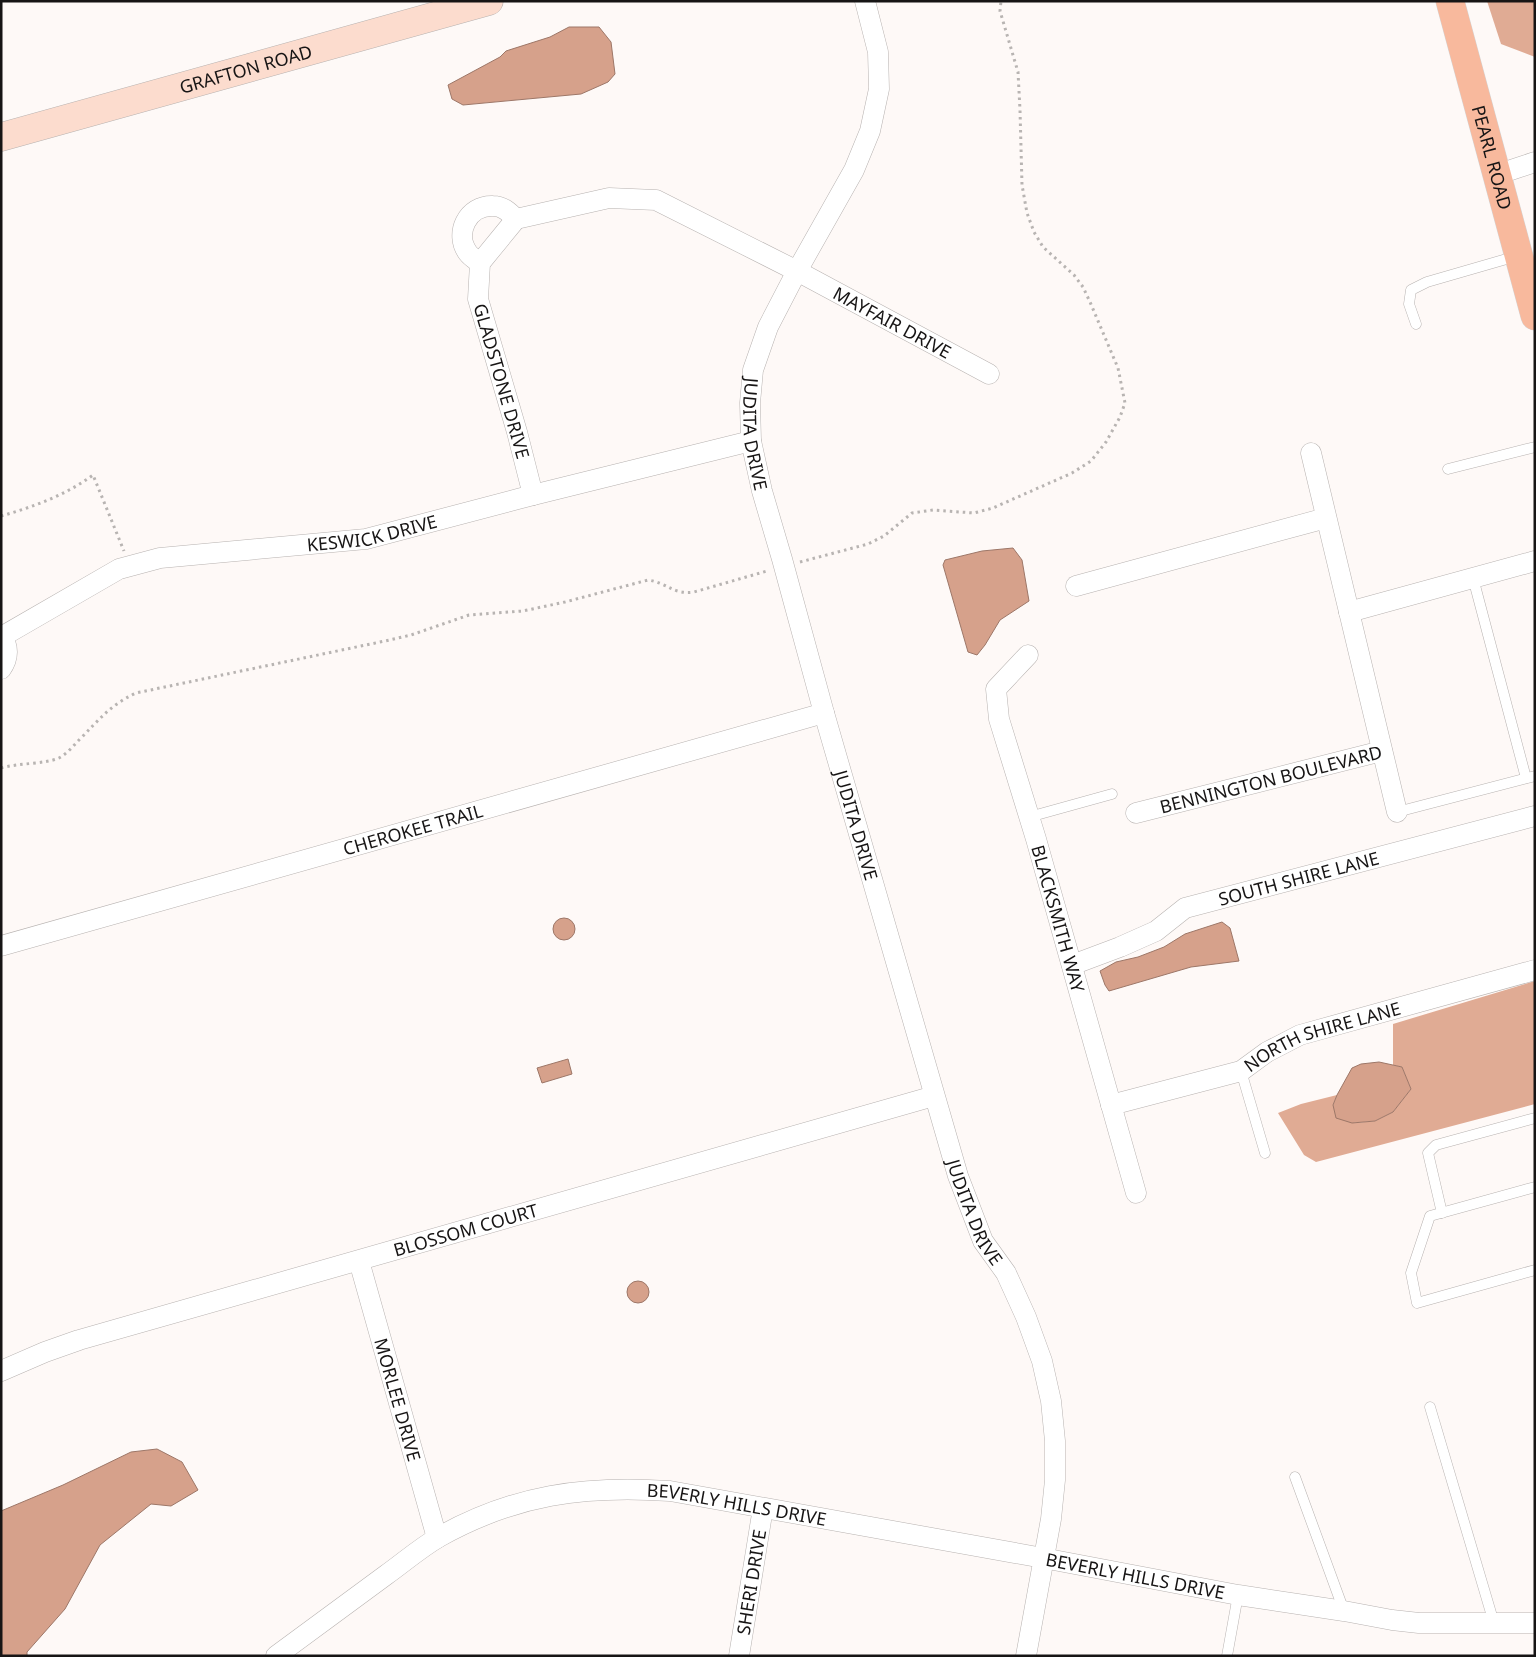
<svg xmlns="http://www.w3.org/2000/svg" width="1536" height="1657" font-family="'Noto Sans',sans-serif">
<style>
.forest{fill:#e0ab94}
.water{fill:#d6a18b;stroke:#9d7768}
.lines{fill:none;stroke-linecap:round;stroke-linejoin:round}
.lane-casing{stroke:#b7b2b0;stroke-width:11}
.street-casing{stroke:#b7b2b0;stroke-width:21}
.secondary-casing{stroke:#b7b2b0;stroke-width:29}
.primary-casing{stroke:#d5d5d5;stroke-width:29}
.path{stroke:#b8b4b2;stroke-width:3;stroke-dasharray:2.5 4;stroke-linecap:butt}
.lane{stroke:#fff;stroke-width:10}
.street{stroke:#fff;stroke-width:20}
.secondary{stroke:#fcdcce;stroke-width:28}
.primary{stroke:#f8b99d;stroke-width:28}
.labels{text-anchor:middle;dominant-baseline:central;stroke-width:4;stroke-linejoin:round;paint-order:stroke}
.street-label{font-size:18px;fill:#171515;stroke:#fff}
</style>
<rect width="100%" height="100%" fill="#fef9f7"/>
<g class="forest">
<path d="M1487 1H1535V57L1501 44Z"/>
<path d="M1535 981V1104L1316 1162 1304 1155 1278 1113 1301 1104 1337 1095 1333 1105 1355 1123 1375 1121 1393 1112 1411 1089 1402 1067 1393 1065V1024Z"/>
</g>
<g class="water">
<path d="M569 27H599L611 42 615 74 608 82 581 94 463 105 452 99 448 85 500 57 506 51 550 37Z"/>
<path d="M1013 548 1022 560 1029 601 1000 620 985 645 977 655 968 652 943 565 945 560 982 551Z"/>
<circle cx="564" cy="929" r="11"/>
<path d="M1222 922 1230 928 1239 961 1191 967 1109 991 1105 985 1100 971 1116 962 1138 957 1164 947 1185 934Z"/>
<path d="M568 1059 572 1074 542 1083 537 1068Z"/>
<path d="M1379 1062 1402 1067 1411 1089 1393 1112 1375 1121 1352 1123 1336 1118 1333 1105 1337 1095 1352 1068 1361 1064Z"/>
<circle cx="638" cy="1292" r="11"/>
<path d="M157 1449 182 1462 198 1490 171 1506 151 1504 100 1545 65 1609 27 1652V1656H1V1511L63 1485 131 1452Z"/>
</g>
<g class="lines">
<g class="lane-casing">
<g id="lane">
<path d="M1416 324 1409 304 1411 290 1427 282 1517 256"/>
<path d="M1448 469 1535 447"/>
<path d="M1473 578 1526 778"/>
<path d="M1397 812 1535 776"/>
<path d="M1029 817 1112 794"/>
<path d="M1241 1071 1265 1153"/>
<path d="M1535 1187 1430 1216 1411 1273 1417 1303 1535 1270"/>
<path d="M1442 1213 1428 1153 1436 1145 1535 1118"/>
<path d="M1430 1407 1494 1623"/>
<path d="M1295 1477 1344 1611"/>
<path d="M1227 1656 1238 1595"/>
</g>
</g>
<g class="street-casing">
<g id="street">
<path id="s1" d="M865 1 878 52 879 89 870 131 854 170 797 271 768 327 753 370 750 403 751 441 762 491 782 559 824 713 958 1176 983 1241 1006 1273 1026 1317 1042 1361 1051 1401 1055 1441V1480L1051 1519 1026 1656"/>
<path d="M1496 175 1535 162"/>
<path d="M480 263C476 260 471 257 468 253 454 234 467 205 493 206 503 206 509 212 516 219"/>
<path d="M1311 453 1397 812"/>
<path id="s2" d="M533 495 517 432 478 299 480 263 516 219 609 198 656 200 797 271 989 374"/>
<path d="M1076 586 1326 518"/>
<path d="M1349 612 1535 561"/>
<path d="M1 635C9 646 9 658 1 669"/>
<path id="s3" d="M3 636 119 569 160 558 366 539 533 495 751 441"/>
<path id="s4" d="M1028 655 996 689 999 719 1036 839 1136 1193"/>
<path id="s5" d="M1136 813 1382 751"/>
<path id="s6" d="M1 946 824 713"/>
<path id="s7" d="M1072 965 1120 947 1156 931 1185 908 1535 816"/>
<path id="s8" d="M1111 1105 1241 1071 1267 1052 1300 1035 1535 970"/>
<path id="s9" d="M359 1261 437 1538"/>
<path id="s10" d="M1 1371 45 1352 79 1340 934 1096"/>
<path id="s11" d="M276 1656C313 1629 349 1602 386 1575 403 1563 420 1548 439 1537 514 1495 584 1485 670 1491L1043 1558 1238 1595 1344 1611 1392 1620 1419 1623H1535"/>
<path id="s12" d="M739 1656 763 1508"/>
</g>
</g>
<g class="secondary-casing">
<g id="secondary">
<path id="s13" d="M1 137 489 1"/>
</g>
</g>
<g class="primary-casing">
<g id="primary">
<path id="s14" d="M1450 1 1535 316"/>
</g>
</g>
<g class="path">
<path d="M1 516C33 507 66 495 93 475L124 551"/>
<path d="M800 562 868 544 884 536 912 513 933 510 974 513 993 508 1072 473 1091 461 1106 442 1120 417 1125 403 1118 368 1090 302 1083 287 1074 275 1043 247 1034 232 1027 213 1022 185 1020 110 1018 72 1000 11 1001 1"/>
<path d="M1 768C18 763 46 764 59 758 67 754 73 746 79 740 99 720 110 705 136 693L385 641 411 635 469 615 523 611 565 602 648 580C668 583 673 595 694 592L767 571"/>
</g>
<use href="#lane" class="lane"/>
<use href="#street" class="street"/>
<use href="#secondary" class="secondary"/>
<use href="#primary" class="primary"/>
</g>
<g class="labels">
<g class="street-label">
<text stroke="none"><textPath href="#s13" startOffset="254">GRAFTON ROAD</textPath></text>
<text stroke="none"><textPath href="#s14" startOffset="162">PEARL ROAD</textPath></text>
<text stroke="none"><textPath href="#s2" startOffset="705">MAYFAIR DRIVE</textPath></text>
<text transform="translate(502 381) rotate(74)">GLADSTONE DRIVE</text>
<text stroke="none"><textPath href="#s1" startOffset="464">JUDITA DRIVE</textPath></text>
<text stroke="none"><textPath href="#s3" startOffset="390">KESWICK DRIVE</textPath></text>
<text stroke="none"><textPath href="#s5" startOffset="139">BENNINGTON BOULEVARD</textPath></text>
<text stroke="none"><textPath href="#s1" startOffset="869">JUDITA DRIVE</textPath></text>
<text stroke="none"><textPath href="#s6" startOffset="428">CHEROKEE TRAIL</textPath></text>
<text stroke="none"><textPath href="#s7" startOffset="245">SOUTH SHIRE LANE</textPath></text>
<text stroke="none"><textPath href="#s4" startOffset="285">BLACKSMITH WAY</textPath></text>
<text stroke="none"><textPath href="#s8" startOffset="224">NORTH SHIRE LANE</textPath></text>
<text stroke="none"><textPath href="#s1" startOffset="1274">JUDITA DRIVE</textPath></text>
<text stroke="none"><textPath href="#s10" startOffset="486">BLOSSOM COURT</textPath></text>
<text stroke="none"><textPath href="#s9" startOffset="144">MORLEE DRIVE</textPath></text>
<text stroke="none"><textPath href="#s11" startOffset="509">BEVERLY HILLS DRIVE</textPath></text>
<text stroke="none"><textPath href="#s11" startOffset="914">BEVERLY HILLS DRIVE</textPath></text>
<text stroke="none"><textPath href="#s12" startOffset="75">SHERI DRIVE</textPath></text>
</g>
</g>
<rect width="1536" height="1657" fill="none" stroke="#171515" stroke-width="5"/>
</svg>
